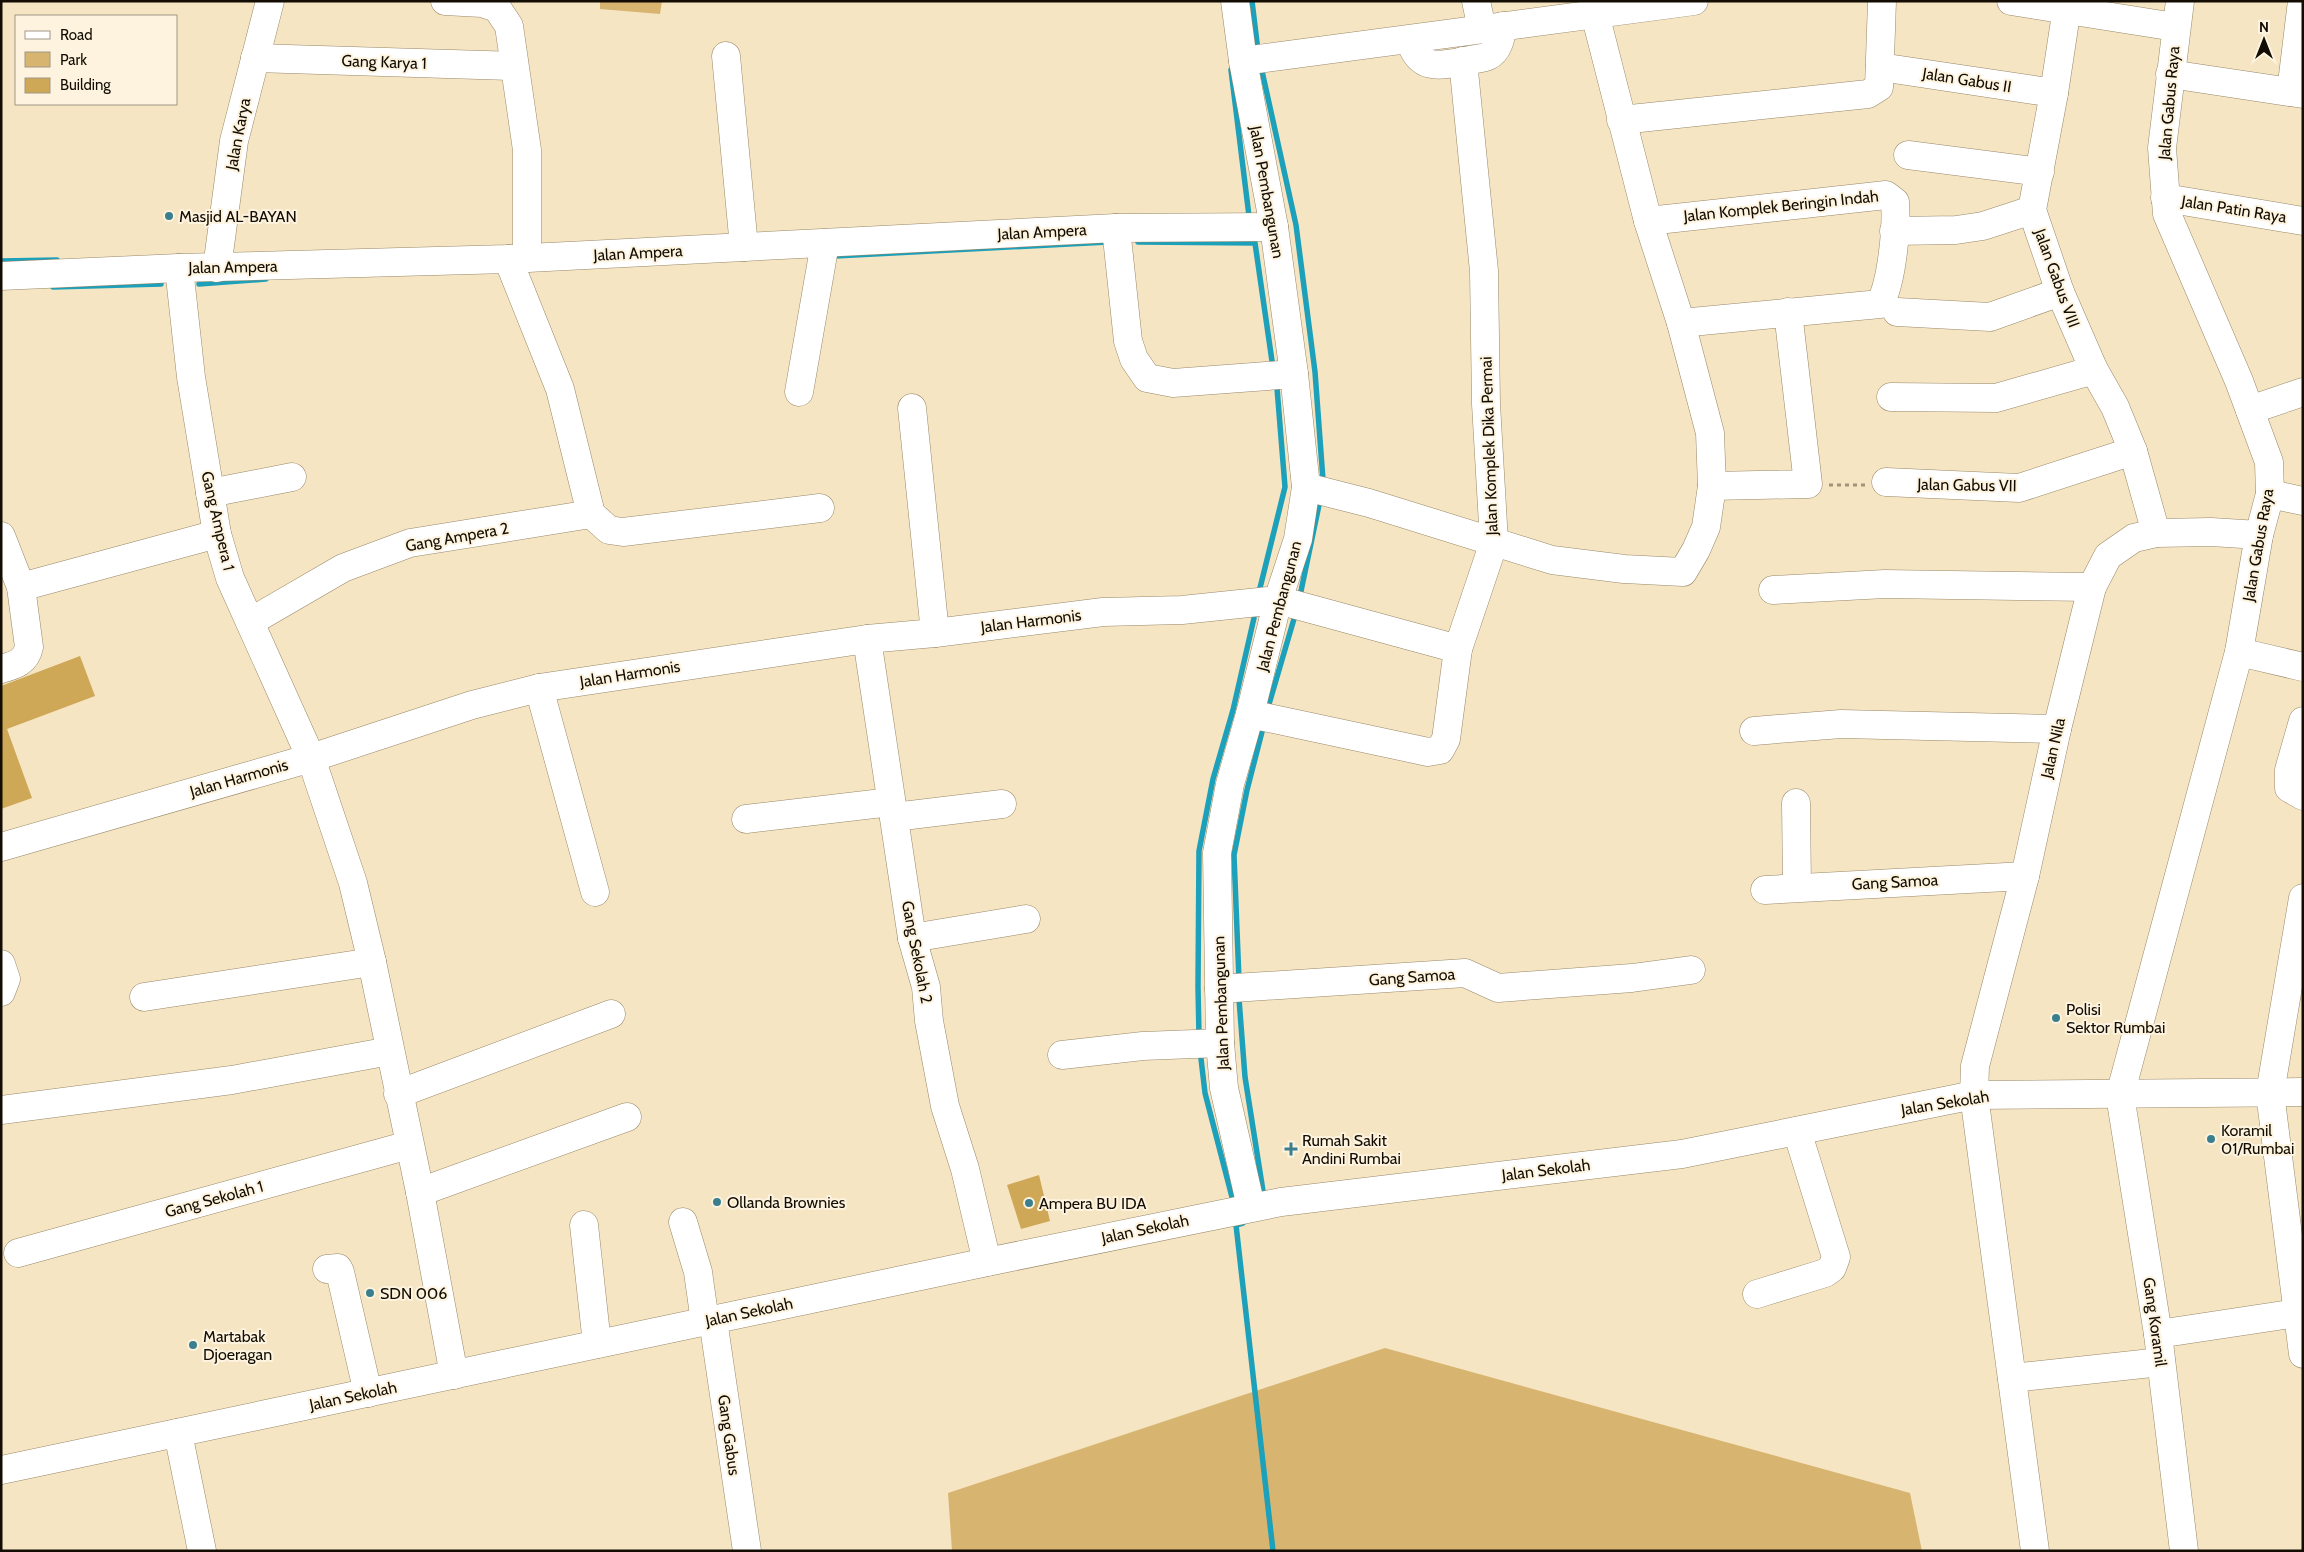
<svg xmlns="http://www.w3.org/2000/svg" width="2304" height="1552" font-family="Cabin,sans-serif">
<style>
.green{fill:#d7b571}
.lines{fill:none;stroke-linecap:round;stroke-linejoin:round}
.stream{stroke:#1da0ba;stroke-width:5.5}
.building{fill:#cea856}
.minor-casing{stroke:#988868;stroke-width:29}
.path{stroke:#a1947b;stroke-width:3;stroke-dasharray:4 4;stroke-linecap:butt}
.minor{stroke:#fff;stroke-width:28}
.poi-dot{fill:#3b7f8e;stroke:#fdf3df;stroke-width:2}
.labels{text-anchor:middle;dominant-baseline:central;stroke-width:4;stroke-linejoin:round;paint-order:stroke}
.street-label{font-size:16px;fill:#120c02;stroke:#fdf3df}
.poi-label{font-size:16px;fill:#120c02;stroke:#fdf3df;text-anchor:start}
</style>
<rect width="100%" height="100%" fill="#f6e5c3"/>
<g class="green">
<path d="M600 1H662L660 14 600 9Z"/>
<path d="M1385 1348 1910 1493 1922 1551H952L948 1493Z"/>
</g>
<g class="lines">
<g class="stream">
<path d="M1252 1 1258 51"/>
<path d="M1231 70 1249 216H1245"/>
<path d="M1262 71 1296 225 1315 372 1323 480"/>
<path d="M1138 242 1255 243 1273 368"/>
<path d="M835 256 1108 242"/>
<path d="M1 261 57 260"/>
<path d="M199 284 266 279"/>
<path d="M53 287 161 284"/>
<path d="M1260 588 1285 487 1277 388"/>
<path d="M1300 596 1319 505"/>
<path d="M1267 711 1296 612"/>
<path d="M1239 980 1234 855 1247 790 1264 724"/>
<path d="M1239 999 1245 1077 1263 1191"/>
<path d="M1199 1036 1198 987 1199 851 1213 779 1233 710 1254 618"/>
<path d="M1200 1050 1205 1093 1232 1197"/>
<path d="M1243 1223 1236 1225 1273 1551"/>
</g>
</g>
<g class="building">
<path d="M80 656 95 696 7 729 32 798 1 809V686Z"/>
<path d="M1039 1175 1050 1221 1021 1229 1007 1185Z"/>
</g>
<g class="lines">
<g class="minor-casing">
<g id="minor">
<path d="M445 1 482 3 497 8 509 26 527 150V258"/>
<path d="M1235 1 1243 61 1274 227 1294 374 1306 487 1298 539 1278 600 1250 714 1230 784 1217 853 1220 1043 1224 1088 1251 1207"/>
<path d="M1476 1 1482 29"/>
<path d="M2011 1 2175 27"/>
<path d="M2068 1 2054 93 2032 210 2060 292 2094 370 2115 407 2133 451 2156 533"/>
<path d="M2180 1 2162 148 2167 214 2239 381 2269 462 2270 494 2259 535 2239 652 2120 1095 2158 1334 2184 1551"/>
<path d="M1410 40C1419 71 1439 66 1466 61 1472 59 1482 59 1488 56 1499 51 1501 36 1503 26"/>
<path d="M726 56 744 247"/>
<path d="M255 58 514 66"/>
<path d="M1243 61 1694 1"/>
<path d="M1880 67 2054 93"/>
<path d="M2170 74 2303 94"/>
<path d="M2291 92 2302 1"/>
<path d="M1621 120 1868 94 1879 87 1882 1"/>
<path d="M1908 155 2040 172"/>
<path d="M2165 198 2303 221"/>
<path d="M1648 221 1886 195 1895 202C1897 228 1892 281 1880 304L1681 323"/>
<path d="M1116 228 1128 341 1134 359 1147 378 1173 383 1294 374"/>
<path d="M1894 231 1956 230 1983 226 2032 210"/>
<path d="M179 268 191 377 217 534 230 578 311 758 353 883 372 962 420 1192 454 1375"/>
<path d="M217 268 234 141 270 1"/>
<path d="M1 276 179 268 508 259 1116 228 1274 227"/>
<path d="M1897 312 1990 317 2060 292"/>
<path d="M799 392 825 243"/>
<path d="M1891 397 1996 398 2094 370"/>
<path d="M912 408 935 633"/>
<path d="M2250 410 2303 392"/>
<path d="M1886 482 2019 488 2133 451"/>
<path d="M1712 486 1808 484 1788 312"/>
<path d="M1306 487 1369 503 1552 560 1624 569 1683 572 1696 550 1706 527 1712 486 1710 433 1681 323 1648 221 1595 14"/>
<path d="M210 493 292 477"/>
<path d="M2270 494 2303 501"/>
<path d="M591 514 609 530 623 532 820 508"/>
<path d="M1 536 21 587 29 647C26 662 15 665 1 669"/>
<path d="M21 587 217 534"/>
<path d="M1773 590 1885 584 2092 587"/>
<path d="M250 622 343 568 410 543 591 514 560 389 508 259"/>
<path d="M867 639 912 938 926 987 929 1021 945 1106 965 1169 987 1262"/>
<path d="M2239 652 2303 667"/>
<path d="M539 688 595 892"/>
<path d="M1250 714 1428 752 1440 750 1446 739 1458 649 1494 542 1486 404 1484 271 1463 61"/>
<path d="M2303 721 2289 770V788L2303 796"/>
<path d="M1754 731 1841 724 2057 729"/>
<path d="M1796 803 1797 887"/>
<path d="M894 817 1002 804"/>
<path d="M746 819 891 802"/>
<path d="M1 847 311 758 472 705 539 688 867 639 935 633 1103 612 1182 610 1278 600 1458 649"/>
<path d="M1765 890 2025 876"/>
<path d="M2303 898 2270 1093 2303 1354"/>
<path d="M912 938 1026 919"/>
<path d="M1 964 6 979 1 992"/>
<path d="M1219 989 1465 973 1498 988 1632 978 1691 970"/>
<path d="M144 997 372 962"/>
<path d="M1062 1055 1143 1046 1220 1043"/>
<path d="M398 1094 611 1014"/>
<path d="M1 1110 232 1080 390 1051"/>
<path d="M420 1192 627 1117"/>
<path d="M683 1222 698 1272 705 1322"/>
<path d="M584 1225 597 1344"/>
<path d="M18 1253 409 1145"/>
<path d="M327 1269 338 1268 340 1272 368 1393"/>
<path d="M1757 1294 1825 1273 1832 1268 1836 1257 1797 1131"/>
<path d="M713 1320 747 1551"/>
<path d="M2158 1334 2297 1313"/>
<path d="M2012 1378 2161 1362"/>
<path d="M178 1433 202 1551"/>
<path d="M1 1470 987 1262 1281 1202 1682 1154 1974 1095 2303 1092"/>
<path d="M2035 1551 1974 1095 1975 1066 2025 876 2057 729 2092 587 2108 556 2134 538 2156 533 2211 532 2259 535"/>
</g>
</g>
<path class="path" d="M1829 485H1865"/>
<use href="#minor" class="minor"/>
</g>
<g class="poi-dot">
<circle cx="169" cy="216" r="5"/>
<circle cx="2056" cy="1018" r="5"/>
<circle cx="2211" cy="1139" r="5"/>
<path d="M1288.5 1141.5h5v5h5v5h-5v5h-5v-5h-5v-5h5z"/>
<circle cx="717" cy="1202" r="5"/>
<circle cx="1029" cy="1203" r="5"/>
<circle cx="370" cy="1293" r="5"/>
<circle cx="193" cy="1345" r="5"/>
</g>
<g class="labels">
<g class="street-label">
<text transform="translate(384 62) rotate(2)">Gang Karya 1</text>
<text transform="translate(1967 80) rotate(9)">Jalan Gabus II</text>
<text transform="translate(2169 103) rotate(-85)">Jalan Gabus Raya</text>
<text transform="translate(238 134) rotate(-79)">Jalan Karya</text>
<text transform="translate(1267 192) rotate(80)">Jalan Pembangunan</text>
<text transform="translate(1781 206) rotate(-6)">Jalan Komplek Beringin Indah</text>
<text transform="translate(2234 209) rotate(9)">Jalan Patin Raya</text>
<text transform="translate(1042 232) rotate(-3)">Jalan Ampera</text>
<text transform="translate(638 253) rotate(-3)">Jalan Ampera</text>
<text transform="translate(233 267) rotate(-1)">Jalan Ampera</text>
<text transform="translate(2057 278) rotate(70)">Jalan Gabus VIII</text>
<text transform="translate(1489 446) rotate(-92)">Jalan Komplek Dika Permai</text>
<text transform="translate(1967 485) rotate(1)">Jalan Gabus VII</text>
<text transform="translate(218 521) rotate(77)">Gang Ampera 1</text>
<text transform="translate(457 537) rotate(-10)">Gang Ampera 2</text>
<text transform="translate(2258 545) rotate(-80)">Jalan Gabus Raya</text>
<text transform="translate(1279 606) rotate(-75)">Jalan Pembangunan</text>
<text transform="translate(1031 621) rotate(-7)">Jalan Harmonis</text>
<text transform="translate(630 674) rotate(-9)">Jalan Harmonis</text>
<text transform="translate(2053 748) rotate(-77)">Jalan Nila</text>
<text transform="translate(239 778) rotate(-16)">Jalan Harmonis</text>
<text transform="translate(1895 882) rotate(-3)">Gang Samoa</text>
<text transform="translate(917 952) rotate(79)">Gang Sekolah 2</text>
<text transform="translate(1412 977) rotate(-4)">Gang Samoa</text>
<text transform="translate(1221 1003) rotate(-92)">Jalan Pembangunan</text>
<text transform="translate(1945 1103) rotate(-9)">Jalan Sekolah</text>
<text transform="translate(1546 1170) rotate(-7)">Jalan Sekolah</text>
<text transform="translate(214 1199) rotate(-15)">Gang Sekolah 1</text>
<text transform="translate(1145 1229) rotate(-12)">Jalan Sekolah</text>
<text transform="translate(749 1312) rotate(-12)">Jalan Sekolah</text>
<text transform="translate(2155 1322) rotate(82)">Gang Koramil</text>
<text transform="translate(353 1396) rotate(-12)">Jalan Sekolah</text>
<text transform="translate(729 1435) rotate(82)">Gang Gabus</text>
</g>
<g class="poi-label">
<text x="179" y="216">Masjid AL-BAYAN</text>
<text x="2066" y="1009">Polisi<tspan x="2066" dy="18">Sektor Rumbai</tspan></text>
<text x="2221" y="1130">Koramil<tspan x="2221" dy="18">01/Rumbai</tspan></text>
<text x="1302" y="1140">Rumah Sakit<tspan x="1302" dy="18">Andini Rumbai</tspan></text>
<text x="727" y="1202">Ollanda Brownies</text>
<text x="1039" y="1203">Ampera BU IDA</text>
<text x="380" y="1293">SDN 006</text>
<text x="203" y="1336">Martabak<tspan x="203" dy="18">Djoeragan</tspan></text>
</g>
</g>
<rect width="2304" height="1552" fill="none" stroke="#120c02" stroke-width="5"/>
<rect x="15" y="15" width="162" height="90" fill="#fdf3df" stroke="#9f9787"/>
<rect x="25" y="31" width="25" height="8" fill="#ffffff" stroke="#9f9787"/>
<text x="60" y="40" font-size="15" fill="#120c02">Road</text>
<rect x="25" y="52" width="25" height="15" fill="#d7b571" stroke="#9f9787"/>
<text x="60" y="65" font-size="15" fill="#120c02">Park</text>
<rect x="25" y="78" width="25" height="15" fill="#cea856" stroke="#9f9787"/>
<text x="60" y="90" font-size="15" fill="#120c02">Building</text>
<g transform="translate(2264 40)" stroke="#fdf3df" stroke-width="4" paint-order="stroke">
<path d="M0-4L9 19L0 12L-9 19Z" fill="#120c02"/>
<text y="-8" font-size="14" font-weight="bold" text-anchor="middle" fill="#120c02">N</text>
</g>
</svg>
